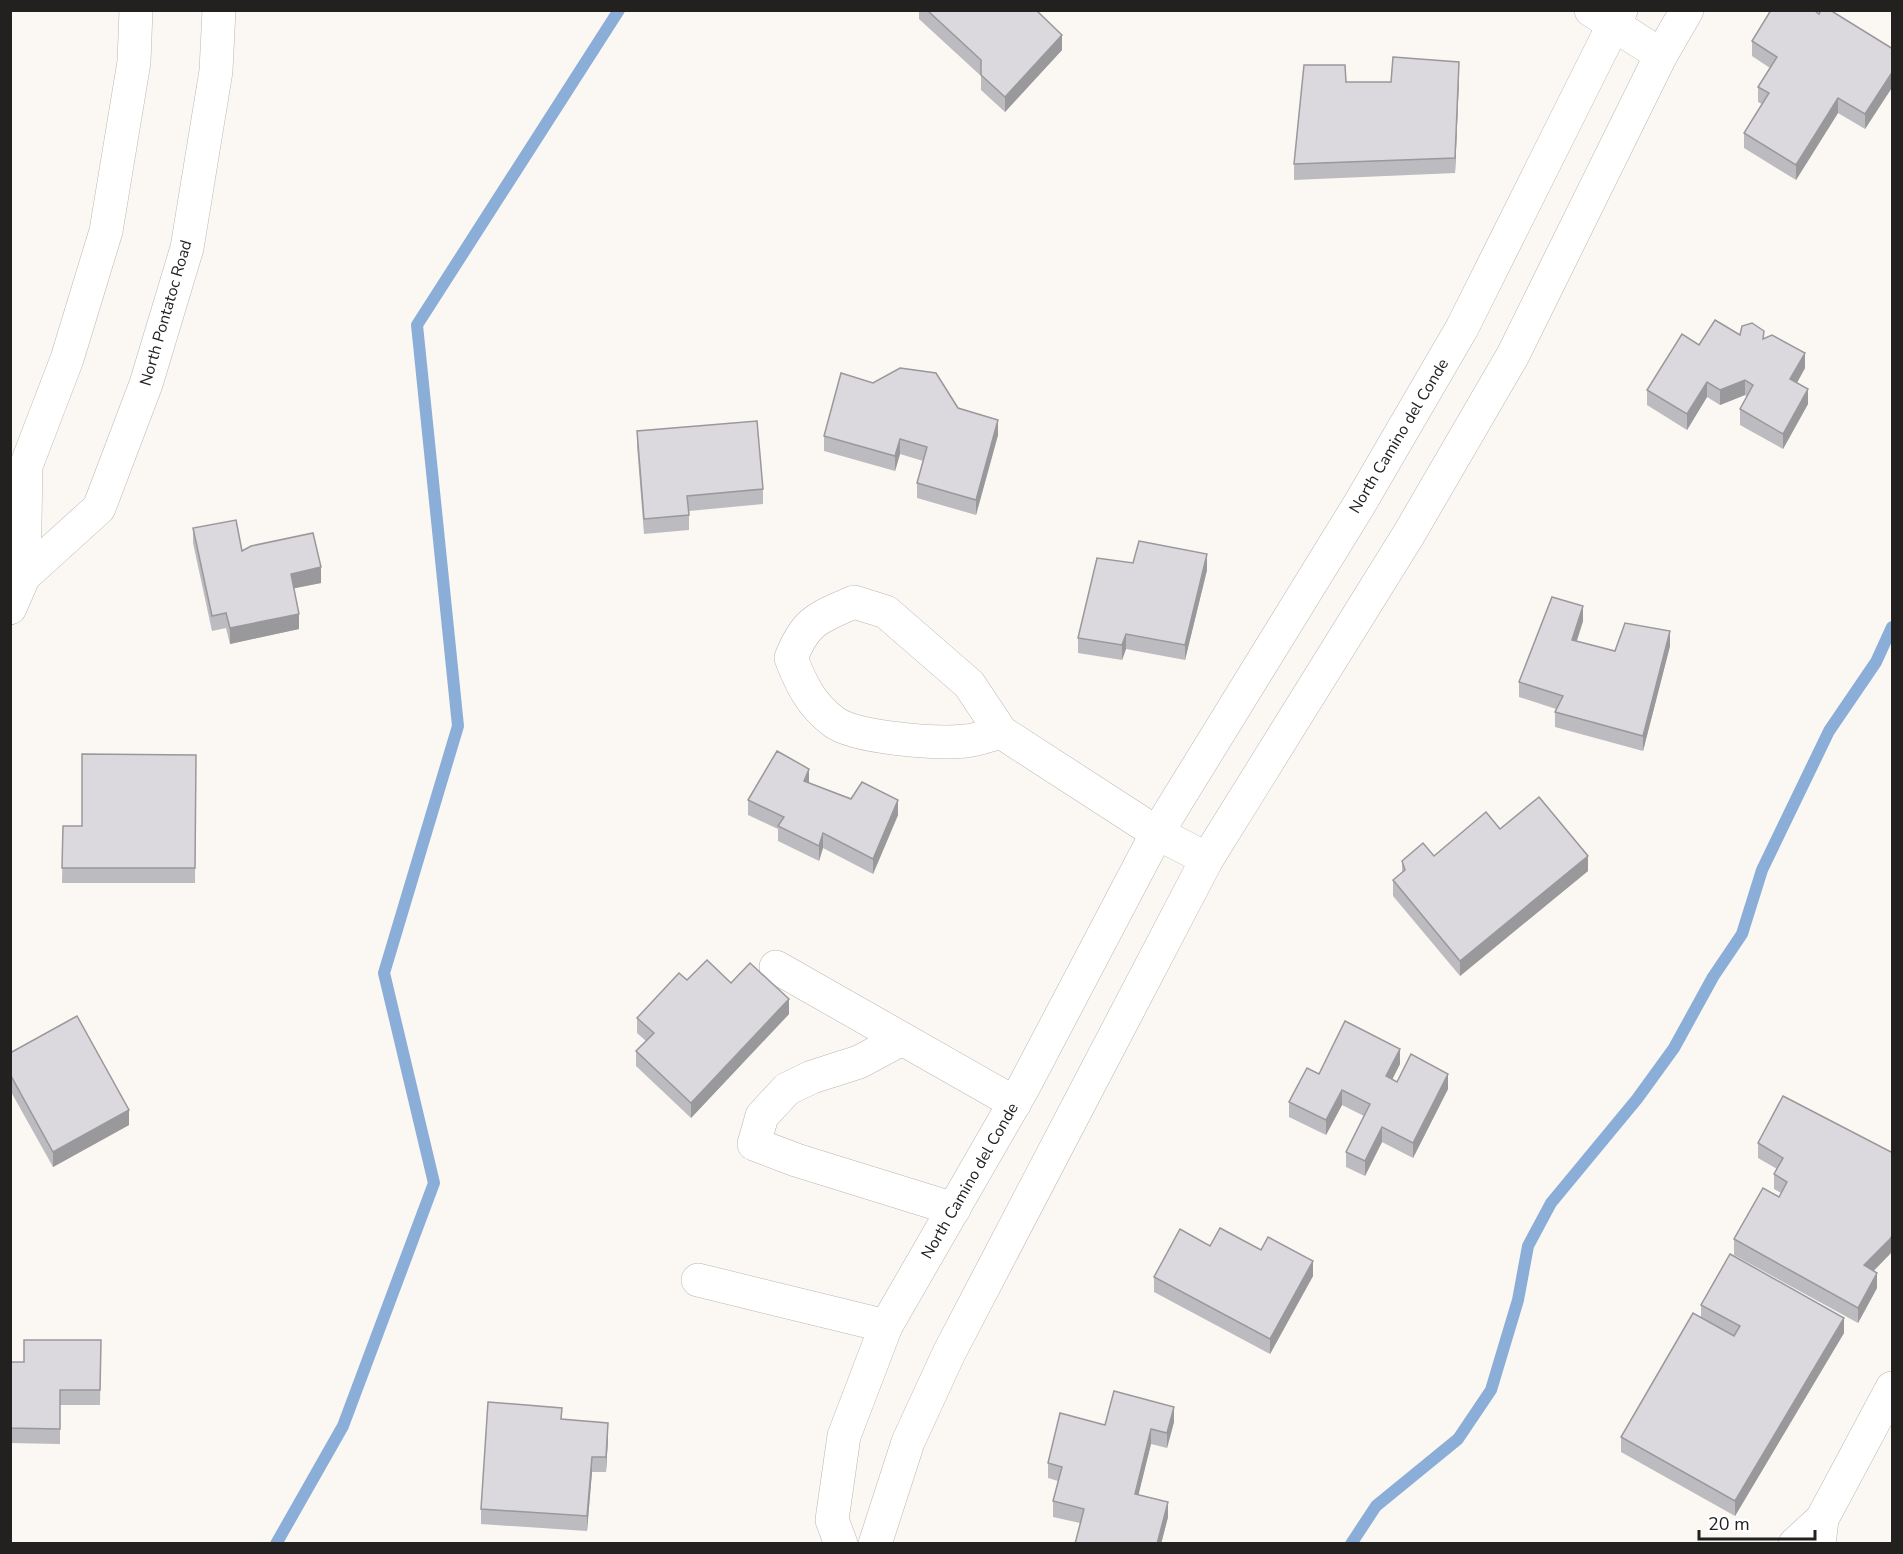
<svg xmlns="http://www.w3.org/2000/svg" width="1903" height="1554" font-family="'Nunito Sans',sans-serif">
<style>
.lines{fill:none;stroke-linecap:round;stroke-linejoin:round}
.stream{stroke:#8aaed7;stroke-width:12}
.minor-casing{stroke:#bbb7b3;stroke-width:34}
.minor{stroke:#fff;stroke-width:33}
.wall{fill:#bcbbbf}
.shaded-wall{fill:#99989b}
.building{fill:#dbd9de;stroke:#99989b;stroke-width:1.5}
.labels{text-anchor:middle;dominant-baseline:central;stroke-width:6;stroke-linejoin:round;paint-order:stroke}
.street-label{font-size:16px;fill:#232120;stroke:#fff}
</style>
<rect width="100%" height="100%" fill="#fbf7f3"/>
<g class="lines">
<g class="stream">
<path d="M276 1544 343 1426 434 1183 384 973 458 726 417 325 619 10"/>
<path d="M1351 1544 1376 1506 1458 1439 1491 1390 1518 1300 1528 1246 1551 1203 1637 1099 1674 1048 1713 977 1742 934 1762 870 1829 731 1876 662 1892 627"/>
</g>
<g class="minor-casing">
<g id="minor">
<path d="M1591 10 1661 55"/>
<path d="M24 576 99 508 146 384 187 248 216 71 219 10"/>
<path d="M10 608 24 576 26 466 67 359 106 231 134 62 136 10"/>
<path d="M1001 732C989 735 977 740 965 741 937 744 856 738 834 722 811 705 801 684 791 658 806 620 818 618 854 602L886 612 969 684 1001 732 1157 833 1207 859"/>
<path d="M776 967 1015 1103"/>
<path d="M902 1039 859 1062 812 1077 787 1089 762 1116 754 1144 796 1160 954 1209"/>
<path d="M698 1280 886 1326"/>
<path d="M1822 1519 1892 1388"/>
<path d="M841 1544 832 1520 844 1436 886 1326 1023 1088 1157 833 1359 505 1462 328 1621 10"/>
<path d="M875 1544 908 1442 949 1353 1207 859 1409 534 1513 355 1661 55 1687 10"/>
<path d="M1795 1544 1822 1519 1819 1544"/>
</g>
</g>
<use href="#minor" class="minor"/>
</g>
<g class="wall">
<path d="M919 10H1036L1062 50 1005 112 981 90V76L919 19Z"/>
<path d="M1819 14 1893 49V86L1865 129 1838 113 1796 180 1744 148V133L1762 104 1758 102V87L1770 68 1752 56V41Z"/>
<path d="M1459 78 1455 173 1294 180V164L1346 82H1391Z"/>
<path d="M1740 335 1764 339 1805 368 1797 383 1808 404 1783 449 1740 425V409L1747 397 1745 395 1720 405 1707 397 1687 430 1647 405V390L1699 345Z"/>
<path d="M958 408 998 435 976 515 917 498V483L923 461 900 454 895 471 824 451V436Z"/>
<path d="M637 431 763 489V504L689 511V530L644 534 637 446Z"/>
<path d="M193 528 242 551 321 583 294 588 299 629 230 644 226 628 212 631 193 543Z"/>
<path d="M1133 563 1207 570 1185 660 1126 649 1122 660 1078 653V638Z"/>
<path d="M1583 621 1577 641 1615 651 1670 646 1643 751 1555 727V712L1556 709 1519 697V682Z"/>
<path d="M196 755 195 883H62L63 826H82Z"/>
<path d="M809 783 898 815 873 874 823 848 819 861 778 841V829L748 815V800Z"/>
<path d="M1500 829 1588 871 1460 976 1393 896V880L1402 872V861L1434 856Z"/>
<path d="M687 980 731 983 789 1014 691 1118 636 1066V1051L646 1041 637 1033V1018Z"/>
<path d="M10 1053 129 1125 53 1167 10 1090Z"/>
<path d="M1400 1064 1392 1079 1397 1082 1448 1089 1413 1158 1382 1142 1365 1176 1346 1167V1152L1364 1116 1342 1105 1326 1135 1289 1117V1102L1319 1074Z"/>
<path d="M1758 1143 1893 1153V1249L1890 1254 1874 1271 1877 1288 1858 1323 1734 1255V1239L1779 1197 1781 1193 1774 1189V1174L1777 1169 1758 1158Z"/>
<path d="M1210 1246 1261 1250 1313 1276 1270 1354 1154 1292V1277Z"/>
<path d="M1701 1305 1844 1333 1735 1516 1621 1452V1437L1701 1318Z"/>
<path d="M101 1340 100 1405H60V1444L10 1443V1362H24Z"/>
<path d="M562 1419 608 1438 606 1472H592L587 1531 481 1524V1509Z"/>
<path d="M1174 1422 1167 1448 1151 1444 1138 1495 1168 1517 1161 1544H1075L1080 1523 1053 1517V1501L1058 1481 1048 1478V1463L1105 1425Z"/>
</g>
<g class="shaded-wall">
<path d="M1062 35V50L1005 112V97Z"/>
<path d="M1459 62V78L1455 173V158Z"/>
<path d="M1893 71V86L1865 129V114Z"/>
<path d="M1838 98V113L1796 180V165Z"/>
<path d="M1805 353V368L1790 395V379Z"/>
<path d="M1745 380V395L1720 405V390Z"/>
<path d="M1707 382V397L1687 430V414Z"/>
<path d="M1808 389V404L1783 449V434Z"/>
<path d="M998 420V435L976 515V500Z"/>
<path d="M900 439V454L895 471V456Z"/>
<path d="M1207 554V570L1185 660V645Z"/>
<path d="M321 567V583L291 589V574Z"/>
<path d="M1583 606V621L1572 655V640Z"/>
<path d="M299 614V629L230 644V628Z"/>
<path d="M1670 631V646L1643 751V736Z"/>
<path d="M1126 634V649L1122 660V645Z"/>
<path d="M809 769V784L804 781Z"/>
<path d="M898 800V815L873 874V859Z"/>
<path d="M823 833V848L819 861V846Z"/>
<path d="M1588 856V871L1460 976V961Z"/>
<path d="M789 999V1014L691 1118V1103Z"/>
<path d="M1400 1049V1064L1386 1092V1076Z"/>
<path d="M1448 1074V1089L1413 1158V1143Z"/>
<path d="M1342 1090V1105L1326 1135V1120Z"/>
<path d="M129 1110V1125L53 1167V1152Z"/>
<path d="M1382 1127V1142L1365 1176V1161Z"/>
<path d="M1893 1234V1249L1890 1254 1864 1280V1265Z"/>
<path d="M1313 1261V1276L1270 1354V1339Z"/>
<path d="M1877 1273V1288L1858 1323V1308Z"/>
<path d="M1844 1318V1333L1735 1516V1501Z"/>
<path d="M1174 1407V1422L1167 1448V1433Z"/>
<path d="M608 1423V1438L606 1472V1457Z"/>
<path d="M1151 1429V1444L1135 1509V1494Z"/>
<path d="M592 1457V1472L587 1531V1516Z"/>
<path d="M1168 1502V1517L1161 1544H1157Z"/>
</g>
<g class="building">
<path d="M927 10H1036L1062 35 1005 97 981 75V60Z"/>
<path d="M1771 10H1814L1819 14 1821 10H1830L1893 49V71L1865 114 1838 98 1796 165 1744 133 1769 93 1758 87 1777 57 1752 41Z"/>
<path d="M1393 57 1459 62 1455 158 1294 164 1304 65H1345L1346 82H1391Z"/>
<path d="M1715 320 1740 335 1742 326 1752 323 1764 331 1763 339 1772 335 1805 353 1790 379 1808 389 1783 434 1740 409 1753 385 1745 380 1720 390 1707 382 1687 414 1647 390 1682 334 1699 345Z"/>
<path d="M900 368 936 373 958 408 998 420 976 500 917 483 927 447 900 439 895 456 824 436 841 373 873 383Z"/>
<path d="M757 421 763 489 687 496 689 515 644 519 637 431Z"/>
<path d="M236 520 242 551 251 546 313 533 321 567 291 574 299 614 230 628 226 613 212 616 193 528Z"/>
<path d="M1139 541 1207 554 1185 645 1126 634 1122 645 1078 638 1097 558 1133 563Z"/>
<path d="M1552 597 1583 606 1572 640 1615 651 1625 623 1670 631 1643 736 1555 712 1563 696 1519 682Z"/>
<path d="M777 751 809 769 804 781 851 799 862 782 898 800 873 859 823 833 819 846 778 826 784 817 748 800Z"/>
<path d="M82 754 196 755 195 868H62L63 826H82Z"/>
<path d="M1539 797 1588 856 1460 961 1393 880 1405 870 1402 861 1423 843 1434 856 1486 812 1500 829Z"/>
<path d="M707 960 731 983 750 963 789 999 691 1103 636 1051 654 1033 637 1018 679 973 687 980Z"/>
<path d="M77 1016 129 1110 53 1152 10 1074V1053Z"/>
<path d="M1345 1021 1400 1049 1386 1076 1397 1082 1411 1054 1448 1074 1413 1143 1382 1127 1365 1161 1346 1152 1370 1104 1342 1090 1326 1120 1289 1102 1307 1068 1319 1074Z"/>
<path d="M1783 1096 1893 1153V1234L1890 1239 1864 1265 1877 1273 1858 1308 1734 1239 1763 1188 1779 1197 1787 1182 1774 1174 1783 1158 1758 1143Z"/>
<path d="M1220 1228 1261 1250 1268 1237 1313 1261 1270 1339 1154 1277 1180 1229 1210 1246Z"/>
<path d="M1730 1254 1844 1318 1735 1501 1621 1437 1693 1313 1734 1336 1740 1326 1701 1305Z"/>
<path d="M24 1340H101L100 1390H60V1429L10 1428V1362H24Z"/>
<path d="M1114 1391 1174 1407 1167 1433 1151 1429 1135 1494 1168 1502 1157 1544H1075L1084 1509 1053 1501 1062 1467 1048 1463 1060 1413 1105 1425Z"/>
<path d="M488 1402 562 1408 561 1419 608 1423 606 1457H592L587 1516 481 1509Z"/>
</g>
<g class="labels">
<g class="street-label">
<text transform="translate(166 313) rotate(-74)">North Pontatoc Road</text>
<text transform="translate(1399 436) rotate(-59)">North Camino del Conde</text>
<text transform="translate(970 1181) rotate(-60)">North Camino del Conde</text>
</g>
</g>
<rect width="1903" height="1554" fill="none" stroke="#232120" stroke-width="24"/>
<path d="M1699 1530v9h116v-9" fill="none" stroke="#232120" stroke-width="3"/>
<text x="1708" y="1530" font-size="18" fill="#232120" stroke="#ffffff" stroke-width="4.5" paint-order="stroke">20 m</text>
</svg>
